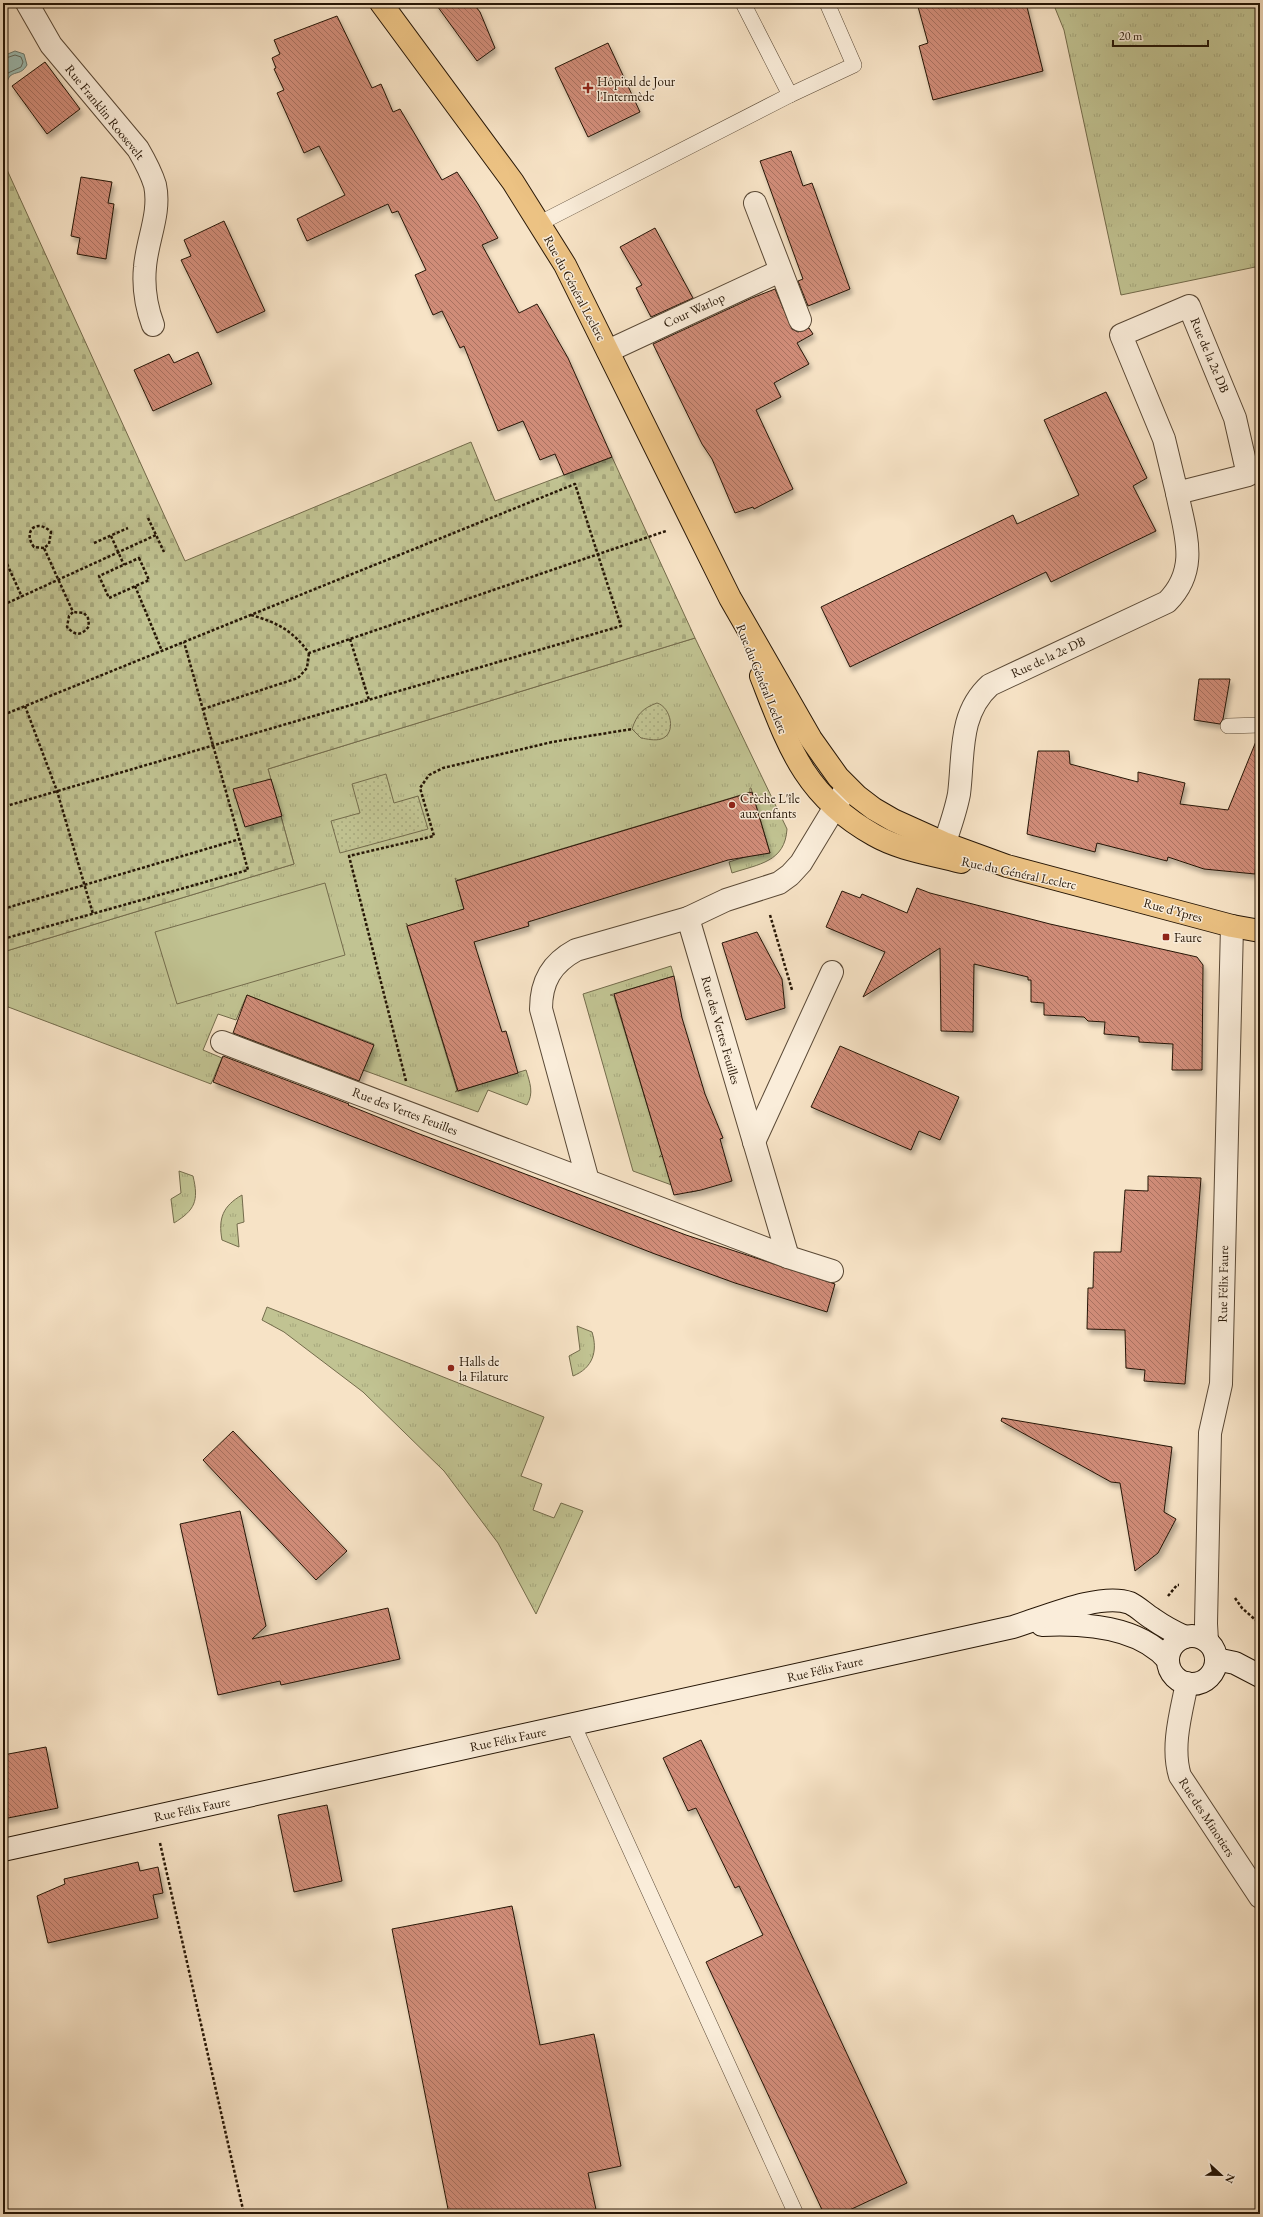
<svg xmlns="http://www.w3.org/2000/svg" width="1263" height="2217" font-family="'EB Garamond',serif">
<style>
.grass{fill:url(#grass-tufts);stroke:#746c4c}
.cemetery{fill:url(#cemetery-stones);stroke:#746c4c}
.park{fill:url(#park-dots);stroke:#746c4c}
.pitch{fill:#c1c392;stroke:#746c4c}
.water{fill:#9dbeb5;stroke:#6d7b6f}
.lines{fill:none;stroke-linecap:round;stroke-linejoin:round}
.shore{stroke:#626a5e;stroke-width:1}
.building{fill:url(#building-back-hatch);stroke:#261606;filter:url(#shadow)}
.lane-casing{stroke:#5a4936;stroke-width:16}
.street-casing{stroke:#5a4936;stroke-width:24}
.secondary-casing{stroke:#261606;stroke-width:24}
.primary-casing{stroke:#261606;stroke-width:24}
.path{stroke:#261606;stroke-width:2.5;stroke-dasharray:3 2;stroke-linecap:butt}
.lane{stroke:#faedda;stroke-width:15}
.street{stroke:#faedda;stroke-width:22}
.secondary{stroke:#faedda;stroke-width:22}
.primary{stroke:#ecc283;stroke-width:22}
.poi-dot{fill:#8f2418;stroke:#faedda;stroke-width:1.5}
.labels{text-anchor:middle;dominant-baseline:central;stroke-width:3;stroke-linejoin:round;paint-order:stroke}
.poi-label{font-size:13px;fill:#261606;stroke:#faedda;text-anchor:start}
.street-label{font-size:13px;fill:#261606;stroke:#faedda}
</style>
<defs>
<pattern id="grass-tufts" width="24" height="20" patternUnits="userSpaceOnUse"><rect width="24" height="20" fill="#c1c392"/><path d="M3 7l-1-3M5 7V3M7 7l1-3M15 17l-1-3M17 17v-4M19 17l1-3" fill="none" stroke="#a6a77c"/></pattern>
<pattern id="cemetery-stones" width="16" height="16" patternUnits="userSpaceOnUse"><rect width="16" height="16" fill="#c1c392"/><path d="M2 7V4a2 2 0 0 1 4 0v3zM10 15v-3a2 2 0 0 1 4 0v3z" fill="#a6a77c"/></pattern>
<pattern id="park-dots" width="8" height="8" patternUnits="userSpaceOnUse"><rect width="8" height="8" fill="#c1c392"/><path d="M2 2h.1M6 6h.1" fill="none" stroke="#a6a77c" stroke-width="1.8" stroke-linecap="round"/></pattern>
<pattern id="building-back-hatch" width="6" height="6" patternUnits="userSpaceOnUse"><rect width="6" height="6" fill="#d08c78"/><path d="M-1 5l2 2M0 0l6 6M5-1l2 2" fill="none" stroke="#a97160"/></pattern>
<filter id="shadow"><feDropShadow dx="2.5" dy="4.5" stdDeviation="2" flood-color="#0004"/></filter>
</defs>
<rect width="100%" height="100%" fill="#f7e3c6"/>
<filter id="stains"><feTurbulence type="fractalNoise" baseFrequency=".005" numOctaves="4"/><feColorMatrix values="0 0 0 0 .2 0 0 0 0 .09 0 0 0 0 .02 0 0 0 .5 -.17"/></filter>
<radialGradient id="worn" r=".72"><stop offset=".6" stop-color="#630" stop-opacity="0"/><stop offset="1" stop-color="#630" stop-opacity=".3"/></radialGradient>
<g class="grass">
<path d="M1053 3H1260V266L1121 295 1064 30Z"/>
<path d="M695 638 787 829C785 862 759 864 732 873L729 862 767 850 770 853 751 788H750V792L731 798 458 880 455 878 464 909 409 926 406 923 457 1090 455 1092 526 1070C530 1083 534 1093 527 1105L488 1090 478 1112 363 1070 374 1044 247 995 236 1020 218 1014 203 1050 222 1058 211 1084 3 1005V952L294 864 268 769Z"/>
<path d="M671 966 674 976 610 995 614 996 662 1154 659 1157 663 1156 700 1190 691 1192 633 1171 583 994Z"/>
<path d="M179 1171 193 1176C199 1201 195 1210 174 1223L171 1199 181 1193Z"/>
<path d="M242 1195 244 1222 237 1224 239 1247 222 1240C218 1218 223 1206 242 1195Z"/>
<path d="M267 1307 544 1417 521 1476 542 1484 533 1510 554 1518 561 1503 583 1511 536 1614 498 1543 444 1471 363 1392 284 1332 262 1320Z"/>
<path d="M577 1326 592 1332C598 1351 593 1368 573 1376L569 1356 580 1350Z"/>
</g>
<path class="cemetery" d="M3 161 185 561 471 442 495 501 612 457 695 638 268 769 294 864 3 952Z"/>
<g class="park">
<path d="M657 703C671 707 677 734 661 739 655 741 647 739 641 738L632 729C637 714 643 708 657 703Z"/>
<path d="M386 774 394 803 418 796 428 829 340 853 331 821 360 813 352 784Z"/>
</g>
<path class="pitch" d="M325 883 345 955 177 1004 155 932Z"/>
<path class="water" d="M15 51 24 54 27 65C21 75 16 71 10 76 7 80 8 82 3 84V56Z"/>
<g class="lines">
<path class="shore" d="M3 59 15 55 21 57 23 62 21 67 8 73 3 80"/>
</g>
<g class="building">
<path d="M435 3H473L480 12 495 48 477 61Z"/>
<path d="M917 3H1026L1043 71 933 100 919 46 928 43Z"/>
<path d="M337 16 372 88 381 84 393 112 400 109 442 180 457 172 478 204 498 238 482 245 519 313 537 304 568 358 612 457 564 475 555 454 540 460 523 421 498 431 464 346 460 348 442 311 433 315 415 275 426 270 398 211 392 213 388 204 307 241 297 219 345 195 319 146 304 153 277 93 284 90 274 69 276 68 272 58 280 54 274 40Z"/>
<path d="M608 43 640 112 588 137 555 68Z"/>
<path d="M45 62 80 109 47 134 12 86Z"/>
<path d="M791 151 803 186 812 183 850 289 808 306 798 281 803 279 760 161Z"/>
<path d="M81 177 112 182 108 203 114 204 106 259 77 254 80 238 71 236Z"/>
<path d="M224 221 265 311 217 333 181 260 191 256 184 240Z"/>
<path d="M655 228 693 298 651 317 636 288 642 285 620 247Z"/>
<path d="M775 289 792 329 798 332 809 328 813 334 797 343 809 364 774 383 781 397 756 410 793 489 754 509 753 507 735 513 712 459 702 444 653 344 752 298Z"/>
<path d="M198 352 212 384 153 411 134 370 169 354 174 363Z"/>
<path d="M1106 392 1147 478 1133 486 1156 531 1051 582 1046 572 850 667 821 607 1013 515 1017 524 1079 495 1044 420Z"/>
<path d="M1199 679H1230L1223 719 1220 724 1194 720Z"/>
<path d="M1259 734 1260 817 1255 874 1204 869 1168 857 1167 861 1097 843 1095 852 1027 834 1038 751H1069L1070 764 1138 782V772L1185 783 1180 804 1228 810Z"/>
<path d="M271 779 282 816 245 827 233 789Z"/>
<path d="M752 792 770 853 728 860 528 922 529 926 474 942 502 1032 506 1031 518 1073 458 1091 407 926 464 909 456 881Z"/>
<path d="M917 888 930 893 1050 924 1197 957 1203 965 1202 1070H1172L1173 1044 1139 1042V1037L1104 1034 1105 1022 1088 1021 1084 1017 1044 1015V1003L1031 1002V980H1028V977L974 964 973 1032 941 1031 940 948 863 997 885 952 826 927 842 891 860 898 862 894 907 913Z"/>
<path d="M757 932 782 979 785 1008 746 1020 722 943Z"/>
<path d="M674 976 682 1018 705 1094 723 1138 720 1139 732 1181 701 1190 674 1195 614 994Z"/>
<path d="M247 995 374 1045 359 1081 233 1033Z"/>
<path d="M840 1046 959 1097 940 1140 919 1131 911 1150 811 1107Z"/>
<path d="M223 1056 349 1104 348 1105 417 1133 686 1235 835 1284 827 1312 735 1283 655 1254 213 1082Z"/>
<path d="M1148 1176 1201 1178 1185 1384 1144 1381 1145 1370 1126 1368 1125 1330 1087 1329 1088 1288H1093L1094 1252H1121L1125 1190 1148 1191Z"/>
<path d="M1002 1418 1172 1447 1164 1512 1176 1519 1158 1553 1135 1571 1120 1483 1111 1482 1001 1421Z"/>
<path d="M233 1431 347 1551 316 1580 203 1460Z"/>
<path d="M240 1511 266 1626 252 1639 388 1608 400 1659 281 1685 280 1681 218 1695 180 1524Z"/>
<path d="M701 1740 907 2183 841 2214H824L706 1962 763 1935 739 1886 735 1888 696 1808 688 1811 663 1758Z"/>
<path d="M46 1747 58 1808 3 1819V1755Z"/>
<path d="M327 1805 342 1881 294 1892 278 1815Z"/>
<path d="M138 1862 140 1871 158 1867 163 1893 153 1895 158 1918 48 1943 37 1896 65 1884 64 1879Z"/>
<path d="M512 1906 540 2045 594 2034 621 2166 588 2173 597 2214H449L392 1929Z"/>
</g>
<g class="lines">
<g class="lane-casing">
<g id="lane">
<path d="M790 95 854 65 827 3"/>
<path d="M540 223 790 95 743 3"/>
<path d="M1228 726 1260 725"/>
<path d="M573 1724 796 2214"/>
</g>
</g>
<g class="street-casing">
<g id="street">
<path d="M27 3 51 45 138 149C145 161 151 172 155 185 161 213 147 240 145 267 143 287 146 306 153 325"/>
<path d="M755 203 800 320"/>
<path d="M1189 306 1235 418 1248 475 1177 493 1164 439 1121 335Z"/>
<path d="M608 351 780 271"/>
<path d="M940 856C947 836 955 815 959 794 964 755 958 714 990 685L1167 602C1200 569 1185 533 1177 493"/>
<path d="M688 918 788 1257"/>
<path d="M222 1042 788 1257 832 1271"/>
<path d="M754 1142 832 972"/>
<path d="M588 1181 541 1009C541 981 552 963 576 950L688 918 726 900 779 883 790 875 801 863 844 792"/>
<path d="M1207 1641 1206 1624 1210 1433 1221 1384 1232 926"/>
<path d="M1187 1683C1181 1713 1171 1747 1180 1776L1260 1897"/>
</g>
</g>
<g class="secondary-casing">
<g id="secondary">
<path d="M1042 1625C1084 1623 1138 1626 1168 1660"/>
<circle cx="1192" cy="1660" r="24"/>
<path d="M1216 1659 1235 1663 1260 1676"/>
<path d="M3 1850 1013 1627C1043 1618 1100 1592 1130 1603 1138 1607 1145 1614 1153 1619 1163 1626 1174 1632 1185 1637"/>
</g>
</g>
<g class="primary-casing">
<g id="primary">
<path d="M381 3 513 182 565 265 730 598 811 739 838 777 857 796 874 809 893 820 944 843 1007 866 1232 926 1260 931"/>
<path d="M761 676C788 745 804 796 874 835 900 850 932 854 961 862"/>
</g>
</g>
<g class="path">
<path d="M148 518 164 552"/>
<path d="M111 536 124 565"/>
<path d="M94 543 128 528"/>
<path d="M44 548 34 547C22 531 37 518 51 532L49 544 44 548 73 612 69 616 67 627C75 636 82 636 89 626L88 618 84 613 73 612"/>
<path d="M3 555 22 597"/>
<path d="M139 558 149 580 109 598 99 576Z"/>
<path d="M135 586 162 651"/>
<path d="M3 605 156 535"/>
<path d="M251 615C278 623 292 630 309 653L666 531"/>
<path d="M350 639 369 700"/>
<path d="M25 706 57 791 93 914"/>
<path d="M203 709 298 678 307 668 309 653"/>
<path d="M3 715 575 484 621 626 3 807"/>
<path d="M3 909 240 839"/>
<path d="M770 915 792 990"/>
<path d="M3 939 248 870 184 642"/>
<path d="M406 1081 349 856 434 836 420 788 429 775 443 768 552 742 632 729"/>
<path d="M1168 1596 1177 1585H1179"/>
<path d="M1235 1598 1242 1608 1260 1624"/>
<path d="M160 1843 244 2214"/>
</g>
<use href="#lane" class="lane"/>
<use href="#street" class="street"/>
<use href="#secondary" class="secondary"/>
<use href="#primary" class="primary"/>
</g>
<g class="poi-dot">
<path d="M586 82h4v4h4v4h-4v4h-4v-4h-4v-4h4z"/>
<circle cx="732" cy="805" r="4"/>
<rect x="1162" y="933" width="8" height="8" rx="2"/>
<circle cx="451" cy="1368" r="4"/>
</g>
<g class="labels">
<g class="poi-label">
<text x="597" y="81">Hôpital de Jour<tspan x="597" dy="15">l'Intermède</tspan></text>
<text x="740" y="798">Crèche L'île<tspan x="740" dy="15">aux enfants</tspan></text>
<text x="1174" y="937">Faure</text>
<text x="459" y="1361">Halls de<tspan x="459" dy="15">la Filature</tspan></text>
</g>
<g class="street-label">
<text transform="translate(105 112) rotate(51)">Rue Franklin Roosevelt</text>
<text transform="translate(575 288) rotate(62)">Rue du Général Leclerc</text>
<text transform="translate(694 310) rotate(-25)">Cour Warlop</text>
<text transform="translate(1210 355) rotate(67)">Rue de la 2e DB</text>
<text transform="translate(1048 657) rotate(-25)">Rue de la 2e DB</text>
<text transform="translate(762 679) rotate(68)">Rue du Général Leclerc</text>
<text transform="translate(1019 873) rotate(12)">Rue du Général Leclerc</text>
<text transform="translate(1173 910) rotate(15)">Rue d'Ypres</text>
<text transform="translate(721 1030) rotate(74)">Rue des Vertes Feuilles</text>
<text transform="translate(405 1111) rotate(21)">Rue des Vertes Feuilles</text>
<text transform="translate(1223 1284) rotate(-89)">Rue Félix Faure</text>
<text transform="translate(825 1669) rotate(-13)">Rue Félix Faure</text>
<text transform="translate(508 1739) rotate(-12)">Rue Félix Faure</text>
<text transform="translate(192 1809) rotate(-12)">Rue Félix Faure</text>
<text transform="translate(1207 1817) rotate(57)">Rue des Minotiers</text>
</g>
</g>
<rect width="1263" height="2217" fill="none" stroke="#f7e3c6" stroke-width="16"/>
<rect x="4" y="4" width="1255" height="2209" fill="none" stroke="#261606" stroke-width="2"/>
<rect x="8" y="8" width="1247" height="2201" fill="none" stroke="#261606"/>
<g transform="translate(1221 2175) rotate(112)" stroke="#faedda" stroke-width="3" paint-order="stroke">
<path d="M0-3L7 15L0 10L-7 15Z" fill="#261606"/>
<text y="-6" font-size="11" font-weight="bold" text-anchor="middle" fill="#261606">N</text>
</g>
<path d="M1113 40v6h95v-6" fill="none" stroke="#261606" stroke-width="2"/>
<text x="1119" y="40" font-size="12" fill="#261606" stroke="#faedda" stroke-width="3" paint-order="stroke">20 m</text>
<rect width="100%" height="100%" filter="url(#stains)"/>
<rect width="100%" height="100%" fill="url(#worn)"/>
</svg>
